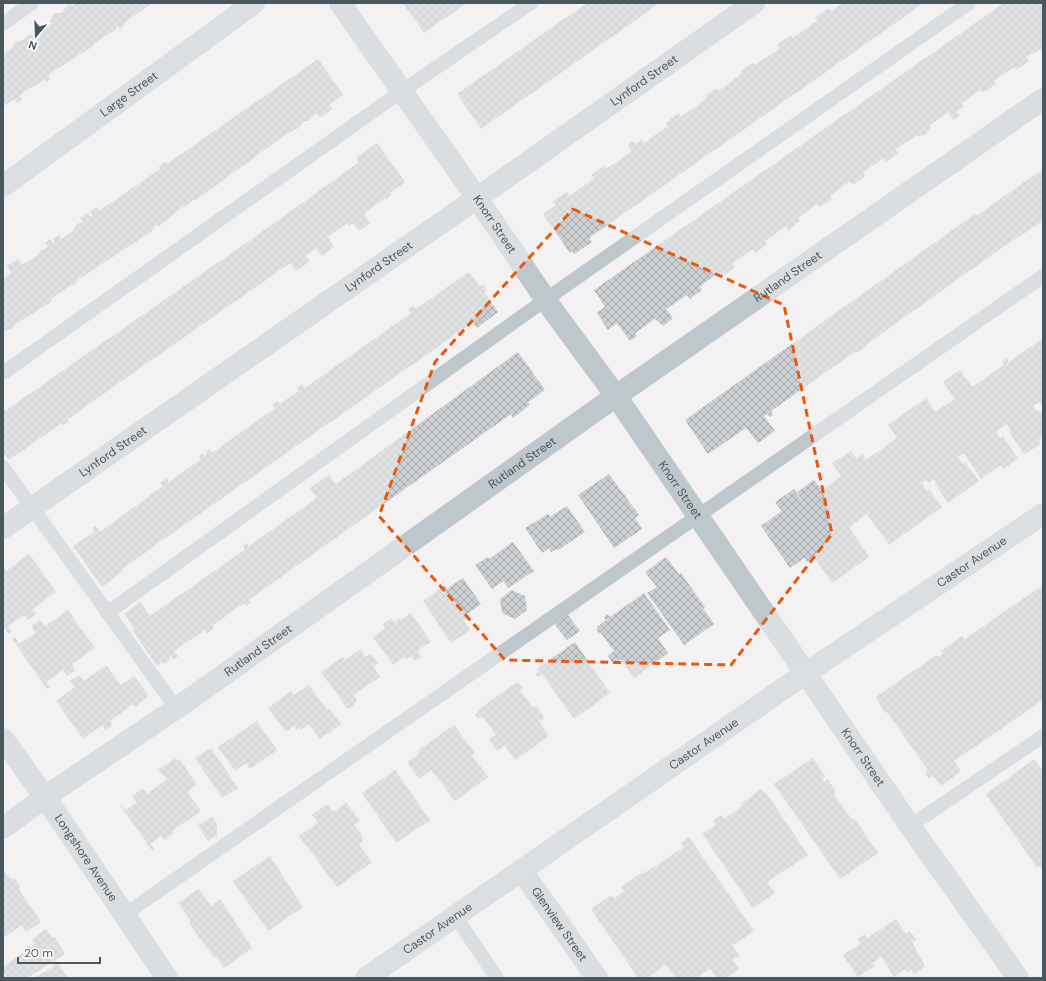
<svg xmlns="http://www.w3.org/2000/svg" width="1046" height="981" font-family="'DM Sans',sans-serif">
<style>
.building{fill:url(#building-cross-hatch)}
.lines{fill:none;stroke-linecap:round;stroke-linejoin:round}
.lane{stroke:#bec7cc;stroke-width:14}
.street{stroke:#bec7cc;stroke-width:22}
.secondary{stroke:#bfcad0;stroke-width:22}
.marked{fill:none;stroke:#e8590c;stroke-width:3;stroke-dasharray:8 5;stroke-linejoin:round}
.labels{text-anchor:middle;dominant-baseline:central;stroke-width:4;stroke-linejoin:round;paint-order:stroke}
.street-label{font-size:12px;fill:#4a575d;stroke:#fff}
</style>
<defs>
<pattern id="building-cross-hatch" width="8" height="8" patternUnits="userSpaceOnUse"><rect width="8" height="8" fill="#cbcfd2"/><path d="M0 0l8 8M0 8l8-8" fill="none" stroke="#a7abae"/></pattern>
</defs>
<rect width="100%" height="100%" fill="#f3f1f1"/>
<g class="building">
<path d="M76 3H152L124 23 125 25 120 29 118 26 115 30 92 45 93 46 48 75 50 79 46 82 44 79 40 83 30 88 19 96 22 99 17 103 14 99 3 107V54L14 46 15 42 23 40 52 19V15L56 13H61L69 4 73 6Z"/>
<path d="M403 3H467L424 33Z"/>
<path d="M587 3H660L481 129 457 94Z"/>
<path d="M842 3H924L589 238 592 242 574 254 572 251 570 253 543 214 556 205 553 201 567 192 570 196 594 178 591 175 604 166 606 169 631 152 628 145 633 141 635 144 642 139 644 143 668 126 666 123 679 113 681 117 707 98 705 95 716 88 718 91 743 73 741 71 748 66 753 63 755 65 780 48 777 45 791 35 793 38 817 21 815 18 829 8 831 11Z"/>
<path d="M1004 3H1043V48L1026 57 1029 61 1016 70 1014 67 994 81 996 84 983 93 981 90 961 103 964 107 957 112 960 116 953 120 948 112 929 126 930 127 926 135 915 136 895 150 898 153 886 162 883 158 863 173 865 176 853 185 850 181 830 196 832 199 820 207 817 204 798 218 800 221 789 230 786 226 765 241 767 244 755 253 753 249 732 264 735 267 723 276 720 272 700 286 702 290 690 299 687 295 666 309 673 318 663 326 655 319 635 333 637 336 630 341 617 323 608 330 597 313 605 307 594 290Z"/>
<path d="M318 59 343 95 329 105 332 109 320 118 316 113 309 121H304L298 128 285 135 196 200H193L185 207H183L159 226 156 225 152 231 79 279 74 286 71 285 51 299V302L14 325 13 328 3 332V279L11 273 6 266 18 259 22 265 38 255 40 251 48 247 45 243 50 239 54 244 55 243 53 239 59 235 61 239 73 231 77 224 83 222 80 218 87 213 90 217 93 215 90 212 97 207 99 211 160 169 159 167 165 162 167 164Z"/>
<path d="M377 143 405 182 390 193 391 195 386 199 385 198 364 213 370 223 359 231 353 223 349 226 347 223 328 237 318 223 334 247 322 256 316 248 305 256 310 261 296 271 290 263 86 406 67 420 69 422 63 425 62 423 9 460 3 452V407L5 411 266 229 359 162 356 158Z"/>
<path d="M1043 169V220L1037 225 1000 249 874 339 866 345 867 346 857 353 856 351 771 411 773 415 770 417 767 414 764 416 775 431 758 443 746 428 708 454 685 420 975 214 976 216Z"/>
<path d="M469 272 480 286 483 284 487 290 484 292 498 312 477 328 473 322 157 544 121 570 122 572 102 587 73 546 94 532 92 528 95 526 100 532 163 486 160 483 166 478 169 482 201 459 199 456 203 453 205 456 207 455 205 452 209 449 212 453 275 408 272 405 278 401 280 404 299 391 297 388 302 384 305 388 411 313 408 309 413 306 416 309Z"/>
<path d="M1043 338V408L1039 402 1033 406 1037 412 1040 411 1043 415V437L1038 440 1041 444 1024 454 1009 432 1011 431 1007 424 996 432 1000 438 1003 436 1018 459 1003 469 1001 465 981 479 964 453 958 457 963 464 965 462 979 481 948 503 935 484 936 483 934 479 929 483 927 480 922 483 927 491 929 489 942 507 889 545 867 514 849 527 869 557 832 583 814 557 807 562 804 558 790 568 761 526 782 511 775 502 794 489 810 512 797 492 814 480 822 490 841 476 832 463 851 451 856 458 862 454 866 460 897 438 888 425 926 398 935 412 955 399 943 382 960 370 972 387 1004 365 1002 361 1006 358 1009 362Z"/>
<path d="M518 352 545 390 528 402 530 405 513 418 511 414 399 493 250 599 248 600 251 603 246 606 244 603 213 625V629L207 633 205 630 174 651 178 656 173 660 171 656 169 658 170 660 164 664 162 662 157 666 132 630 135 629 124 614 140 602 150 616 243 551 245 549 243 546 247 543 249 546 317 498 310 488 329 475 336 484Z"/>
<path d="M609 474 639 515 635 518 642 529 614 548 578 495Z"/>
<path d="M567 506 585 532 558 550 556 549 551 552 549 548 542 553 525 528 548 514 550 517Z"/>
<path d="M513 542 534 571 508 588 503 581 492 589 475 565 488 557 489 559Z"/>
<path d="M29 554 56 592 33 609 36 614 28 620 24 615 8 626 12 632 9 634 3 626V566L6 571Z"/>
<path d="M666 557 679 574 681 573 705 607 703 608 714 624 684 645 647 593 657 587 645 572Z"/>
<path d="M463 578 481 604 466 615 468 618 464 621 470 630 451 643 423 601 445 585 447 589Z"/>
<path d="M1043 585V700L954 761 961 771 941 786 933 776 929 779 925 772 928 770 886 711 884 712 876 697 936 655 938 657 941 655 943 654 941 651 962 636 965 639Z"/>
<path d="M512 590 525 596 527 610 515 619 502 613 500 599Z"/>
<path d="M644 593 670 630 658 638 668 653 634 678 621 659 613 664 608 656 614 651 600 632 599 633 596 630 598 629 597 627 606 620 604 617 607 614 610 617Z"/>
<path d="M68 610 95 648 72 664 75 670 67 676 63 670 46 682 50 687 47 689 12 639 15 637 19 644 36 633 31 626 40 620 45 626Z"/>
<path d="M565 611 580 631 567 640 552 621Z"/>
<path d="M411 613 431 642 417 651 422 657 415 661 411 656 406 659 404 657 393 665 373 637 385 628 383 624 392 618 396 624 398 622 396 620 399 618 401 620Z"/>
<path d="M575 642 610 693 574 719 542 674 537 677 535 674 539 671 537 669Z"/>
<path d="M361 649 366 657 371 654 378 663 373 666 380 677 353 695 357 700 351 708H347L321 672 343 657 345 660Z"/>
<path d="M106 665 121 685 134 676 149 696 135 707 133 704 110 721 113 725 106 730 102 725 83 739 56 701 75 687 70 681 79 675 84 681Z"/>
<path d="M516 683 517 685 519 683 523 688 520 690 533 708 536 706 545 718 539 722 549 736 515 760 505 745 497 751 489 739 496 735 482 716 478 719 475 714 479 711 478 710Z"/>
<path d="M309 685 327 710 329 708 341 724 328 734H326L320 739 309 724 301 730 299 728 297 730 294 726 286 732 268 708 291 691 294 695Z"/>
<path d="M257 721 277 750 250 769 246 763 235 771 218 747Z"/>
<path d="M454 725 475 753 472 755 488 777 455 801 431 770 419 779 407 762 419 754 417 751Z"/>
<path d="M211 748 238 788 222 798 195 758Z"/>
<path d="M813 758 825 776 822 778 824 782 828 779 836 792 834 794 852 820 854 818 878 853 840 879 774 784Z"/>
<path d="M174 759 180 760 197 785 187 792 201 811 172 831 174 833 164 840 161 836 150 844 154 848 152 850 120 805 121 804 126 810 137 802 132 796 143 788 147 794 167 779 158 770Z"/>
<path d="M1034 759 1043 771V871L1040 866 1037 868 986 794Z"/>
<path d="M395 770 430 820 396 843 362 793Z"/>
<path d="M761 789 763 792 765 791 808 855 767 882 775 893 753 908 702 834 716 825 713 821 721 815 724 819 743 805 742 803Z"/>
<path d="M346 802 360 821 354 825 363 836 361 838 363 842 359 845 372 862 337 887 299 836 318 822 312 815 327 804 333 812Z"/>
<path d="M212 816 217 824V835L208 841 198 826Z"/>
<path d="M689 837 754 931 732 946 740 956 733 960 739 969 726 978H717L710 969 696 978H675L666 965 647 978H638L591 909 612 895 614 899 624 891 621 887 644 871 645 873 684 847 681 843Z"/>
<path d="M270 856 303 907 268 931 233 881Z"/>
<path d="M5 872 10 878 15 879 20 886 19 890 41 922 26 932 22 925 3 938V874Z"/>
<path d="M199 889 211 906 220 899 252 948 224 968 216 957 214 958 189 923 191 921 178 903Z"/>
<path d="M896 919 906 934 910 931 916 940 912 942 925 966 914 974 911 970 907 972 905 969 894 977 882 957 873 963 875 966 858 977 843 955 858 945 860 942 858 939 864 935 867 938Z"/>
<path d="M46 929 52 937H55L65 954 27 978H8L3 971V967L25 951 23 949 29 945 31 947 35 944 31 940Z"/>
<path d="M58 963 68 978H35Z"/>
</g>
<g class="lines">
<g class="lane">
<path d="M3 24 32 3"/>
<path d="M3 373 402 91 531 3"/>
<path d="M3 467 176 708"/>
<path d="M107 613 545 300 969 3"/>
<path d="M910 826 1043 736"/>
<path d="M124 915 1043 276"/>
<path d="M455 916 497 978"/>
</g>
<g class="street">
<path id="s1" d="M340 3 477 198 552 309 616 396 910 826 1018 978"/>
<path id="s2" d="M3 528 477 198 754 3"/>
<path id="s3" d="M3 739 45 797 167 978"/>
<path id="s4" d="M3 828 45 797 187 701 616 396 1043 99"/>
<path id="s5" d="M522 871 597 978"/>
</g>
<g class="secondary">
<path id="s6" d="M3 186 254 3"/>
<path id="s7" d="M366 978 806 673 1043 514"/>
</g>
</g>
<path d="M0 0H1046V981H0ZM573 209 784 305 832 534 731 665 505 660 379 516 435 362Z" fill="#f3f1f1" fill-opacity=".55" fill-rule="evenodd"/>
<path class="marked" d="M573 209 784 305 832 534 731 665 505 660 379 516 435 362Z"/>
<g class="labels">
<g class="street-label">
<text stroke="none"><textPath href="#s2" startOffset="782">Lynford Street</textPath></text>
<text stroke="none"><textPath href="#s6" startOffset="156">Large Street</textPath></text>
<text stroke="none"><textPath href="#s1" startOffset="270">Knorr Street</textPath></text>
<text stroke="none"><textPath href="#s2" startOffset="458">Lynford Street</textPath></text>
<text stroke="none"><textPath href="#s4" startOffset="959">Rutland Street</textPath></text>
<text stroke="none"><textPath href="#s2" startOffset="134">Lynford Street</textPath></text>
<text stroke="none"><textPath href="#s4" startOffset="635">Rutland Street</textPath></text>
<text stroke="none"><textPath href="#s1" startOffset="594">Knorr Street</textPath></text>
<text stroke="none"><textPath href="#s7" startOffset="735">Castor Avenue</textPath></text>
<text stroke="none"><textPath href="#s4" startOffset="311">Rutland Street</textPath></text>
<text stroke="none"><textPath href="#s7" startOffset="411">Castor Avenue</textPath></text>
<text stroke="none"><textPath href="#s1" startOffset="918">Knorr Street</textPath></text>
<text stroke="none"><textPath href="#s3" startOffset="145">Longshore Avenue</textPath></text>
<text stroke="none"><textPath href="#s5" startOffset="65">Glenview Street</textPath></text>
<text stroke="none"><textPath href="#s7" startOffset="87">Castor Avenue</textPath></text>
</g>
</g>
<rect width="1046" height="981" fill="none" stroke="#4a575d" stroke-width="8"/>
<g transform="translate(36 36) rotate(199)" stroke="#ffffff" stroke-width="3" paint-order="stroke">
<path d="M0-3L7 15L0 10L-7 15Z" fill="#4a575d"/>
<text y="-6" font-size="11" font-weight="bold" text-anchor="middle" fill="#4a575d">N</text>
</g>
<path d="M18 957v6h82v-6" fill="none" stroke="#4a575d" stroke-width="2"/>
<text x="24" y="957" font-size="12" fill="#4a575d" stroke="#ffffff" stroke-width="3" paint-order="stroke">20 m</text>
</svg>
